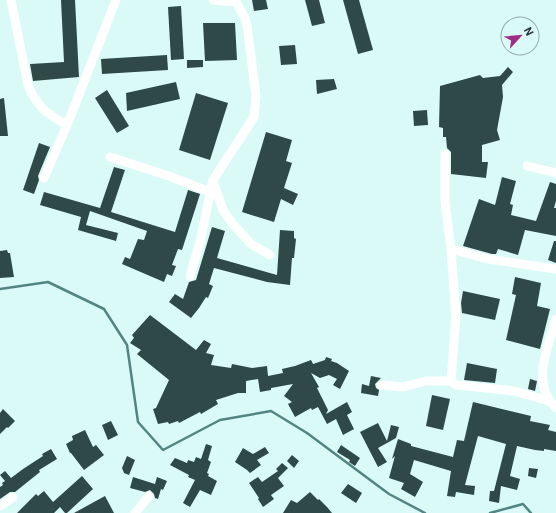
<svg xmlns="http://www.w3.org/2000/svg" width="556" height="513" font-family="Roboto,sans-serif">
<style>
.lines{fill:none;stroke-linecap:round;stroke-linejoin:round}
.stream{stroke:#528582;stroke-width:2.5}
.building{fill:#2e4948}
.minor{stroke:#fff;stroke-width:9}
</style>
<rect width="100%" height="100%" fill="#dafaf7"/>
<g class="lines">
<g class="stream">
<path d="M0 289 48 282 104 309 127 345 138 422 163 450 220 420 271 411 307 433 389 494 425 513"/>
<path d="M490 513 523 504 531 513"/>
</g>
</g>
<g class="building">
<path d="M61 0H75L79 77 33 81 30 64 64 62Z"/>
<path d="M252 0H266L268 9 254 11Z"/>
<path d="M305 0H319L325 23 312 26Z"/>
<path d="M343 0H359L373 50 358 54Z"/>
<path d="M181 6 184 59 171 60 168 7Z"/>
<path d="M203 23H235L237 60 205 61Z"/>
<path d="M295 45 297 64 281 65 279 46Z"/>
<path d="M167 55 168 70 102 74 101 59Z"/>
<path d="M187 60H203V67L187 68Z"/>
<path d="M508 67 513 72 502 85 503 97 497 130 500 140 482 145V162H488L486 178 451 174V152L447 148 446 137H443V128L439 127 440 86 480 75 483 78 500 76Z"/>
<path d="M334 79 337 89 317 94 316 80Z"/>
<path d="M176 82 180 99 127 111 126 93Z"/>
<path d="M107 90 129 126 117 133 95 98Z"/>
<path d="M196 93 228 103 210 160 179 150Z"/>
<path d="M4 98 8 136H0V99Z"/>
<path d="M427 110 428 125 414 126 413 111Z"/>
<path d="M266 132 292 140 286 161 292 163 284 188 298 194 293 205 281 199 274 222 242 212Z"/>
<path d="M39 143 50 147 38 176 39 180 34 194 23 190Z"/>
<path d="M114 167 125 170 111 212 175 232 188 190 200 194 182 250 178 249 172 265 176 266 172 276 167 274 164 282 122 264 125 257 130 259 138 239 144 240 147 231 90 211 86 225 118 233 116 241 78 230 81 217 40 205 44 192 100 208Z"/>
<path d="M502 177 516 181 510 204 513 205 511 215 536 221 550 182 556 184V201L554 208H556V236L525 230 518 255 498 249 496 254H492L463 246 479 199 495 205Z"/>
<path d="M212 227 225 231 217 258 277 275 280 230 294 231V238L296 239 294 258H292L290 285 267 282 214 268 209 284 213 286 208 298 206 297 199 308 191 318 169 302 175 294 183 299 189 282 196 280Z"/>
<path d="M554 241H556V263L548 260Z"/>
<path d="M7 250 8 253H10L14 277 0 278V251Z"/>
<path d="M515 277 541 283 537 306 550 309 540 349 506 340 516 295 512 294Z"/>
<path d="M463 291 500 299 495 320 462 313 461 303Z"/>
<path d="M150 315 196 350 204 340 211 344 206 353 214 355 211 365 231 368 232 364 252 368 267 366 268 376 283 373 282 369 295 366 311 360 313 364 325 360 326 357 332 359 331 361 337 363 349 371 340 389 333 385 337 379 329 375 320 378 311 373 319 387 317 388 328 410 326 414 347 402 352 412 347 415 354 429 343 435 336 419 327 424 318 407 312 410 311 408 295 417 288 404 292 402 284 396 293 384 271 388V390L260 392 258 379 246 381V393H238L216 400 218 404 201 414 200 412 179 423 178 421 169 424 168 422 158 424 153 409 156 408 169 380 137 354 141 350 130 343 134 338 132 335Z"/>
<path d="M467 363 497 369 495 383 464 380Z"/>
<path d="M371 376 381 378 375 384 376 388 379 390 378 396 361 393 362 384 369 386Z"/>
<path d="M530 379 537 381 535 391 528 389Z"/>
<path d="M432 395 450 399 443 430 426 426Z"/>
<path d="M473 402 531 416 530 421 550 425 548 430 556 432V451L544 449V451L535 450 517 446 510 476 520 479 517 490 501 486 499 503 489 501 490 491H494L506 444 478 436 465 485 475 486 474 495 456 492 455 497 447 496 451 471 414 460 410 474 423 482 415 497 401 489 404 483 389 478 395 456 392 459 398 439 411 444V446L453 457 457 440 464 441Z"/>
<path d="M3 409 15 421 8 428 7 427 0 434V413Z"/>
<path d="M111 421 118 435 108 440 102 425Z"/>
<path d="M378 423 387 441 391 425 399 427 396 438 378 448 387 462 378 467 360 432Z"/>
<path d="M85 430 93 447 96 445 104 455 84 470 71 453H70L66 444 73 440 72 436Z"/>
<path d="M206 444 212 446 208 460 211 462 207 473 209 474 208 476 217 481 211 495 200 490 190 507 183 503 195 480 188 477 189 475 170 465 175 458 187 463 188 460 194 462 196 457 201 459Z"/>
<path d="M341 445 360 458 355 466 349 462 350 460 337 452Z"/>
<path d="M265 447 269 453 257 460 261 465 250 473 247 470 235 462 243 448 253 454Z"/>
<path d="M51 449 57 459 39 470 40 472 15 492H10L0 499V487L3 485 2 483 5 481 0 475 5 471 11 478 23 469 43 456 42 454Z"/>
<path d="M292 455 299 461 294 468 287 461Z"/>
<path d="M127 456 135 460 129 475 124 473 122 468Z"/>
<path d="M282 463 288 468 278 478 284 486 271 495 274 499 263 507 258 499 259 498 249 483 258 477 262 482 278 471 276 469Z"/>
<path d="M529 468 538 469 536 478 528 476Z"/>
<path d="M82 476 93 489 67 513H65L60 507 54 513H17L36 494 38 496 44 491 53 502Z"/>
<path d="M133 477 155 484 157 477 167 481 163 490 161 489 158 499 155 498 154 494 150 490 145 492 130 488Z"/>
<path d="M348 484 362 493 356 503 341 493Z"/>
<path d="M310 492 318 500 319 499 327 507 332 513H283L291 500 297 503Z"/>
<path d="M105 496 114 513H74Z"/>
</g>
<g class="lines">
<g class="minor">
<path d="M11 0 28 85C37 107 47 114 67 125"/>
<path d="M213 0 236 2"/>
<path d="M445 154V202L451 249 456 316 451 381 456 385 514 391 549 401"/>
<path d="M110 157 169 176 210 192"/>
<path d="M527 166 556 173"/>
<path d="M44 178 67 125 116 0"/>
<path d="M213 181 223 210 233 224 251 244 270 255"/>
<path d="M451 249 488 259 556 269"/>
<path d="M190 276 200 242 213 180 254 117 256 96 247 25 245 18 235 0"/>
<path d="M556 319C548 348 530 383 556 408"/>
<path d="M381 385 403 387 426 381H451"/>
<path d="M0 506 13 497"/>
<path d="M135 513 149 496"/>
</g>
</g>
<g transform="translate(520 36) rotate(63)"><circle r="19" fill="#dafaf7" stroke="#94acaa"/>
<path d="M0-3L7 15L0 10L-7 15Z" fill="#a22c84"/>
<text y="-6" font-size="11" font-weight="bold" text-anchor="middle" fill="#2b3736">N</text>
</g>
</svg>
